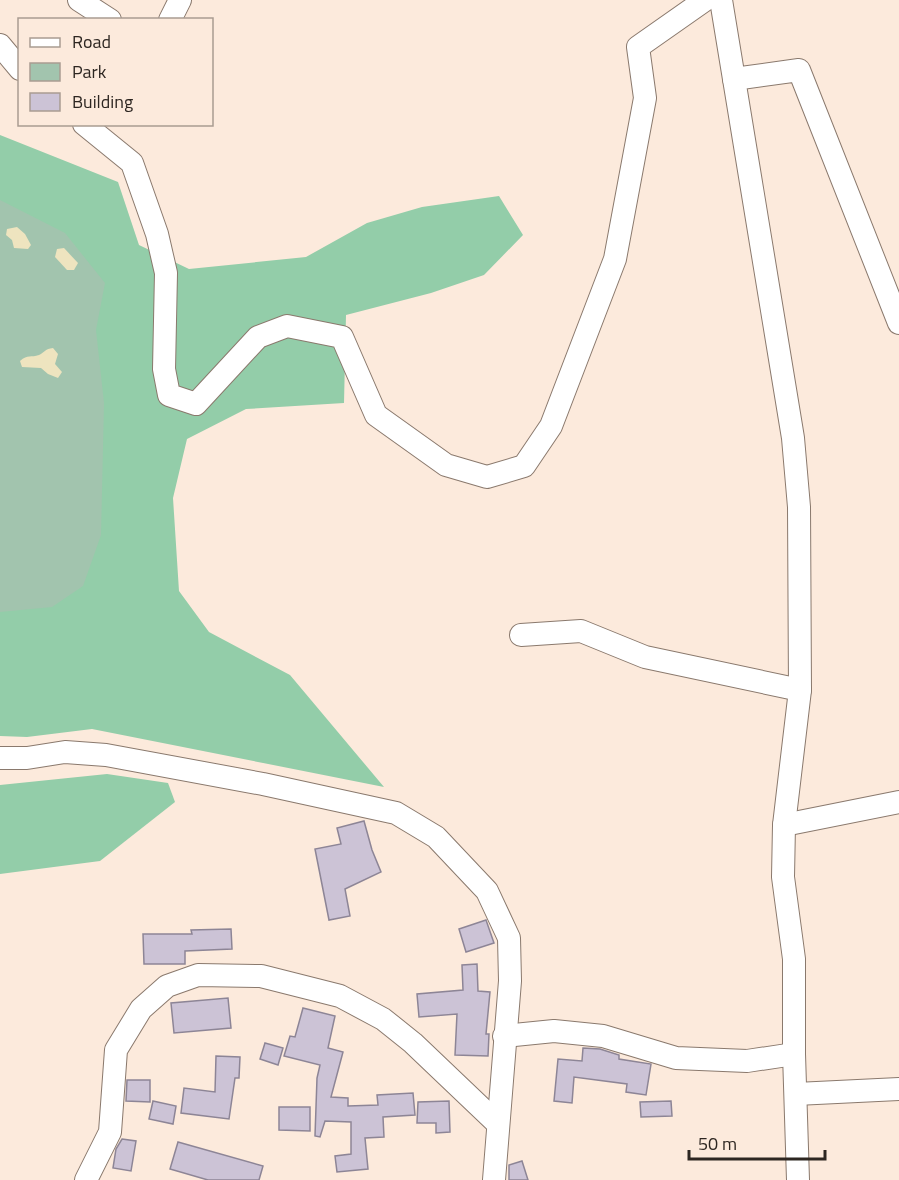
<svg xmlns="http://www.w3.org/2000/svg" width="899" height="1180" font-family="'Titillium Web',sans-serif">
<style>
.green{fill:#a2c4ae}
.forest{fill:#93cda9}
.sand{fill:#eee4bf}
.building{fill:#ccc3d6;stroke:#8d8596;stroke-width:1.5}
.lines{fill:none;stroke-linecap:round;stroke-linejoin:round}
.minor-casing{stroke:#8a796d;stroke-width:24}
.minor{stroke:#fff;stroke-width:22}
</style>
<rect width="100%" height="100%" fill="#fceadc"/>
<path class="green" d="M0 182 78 218 122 277V406L96 599 0 627Z"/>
<g class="forest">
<path d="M0 135 118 182 139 245 189 269 306 257 367 223 422 207 499 196 523 235 484 275 431 293 346 315 344 403 246 409 187 439 173 498 179 591 209 632 290 675 384 787 92 729 27 737 0 736V612L52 607 83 586 101 535 104 403 96 330 105 283 65 233 0 200Z"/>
<path d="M107 774 168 783 175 802 100 861 0 874V785Z"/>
</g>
<g class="sand">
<path d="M17 227 25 234 31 245 28 249 14 248 12 240 6 235 7 229Z"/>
<path d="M64 248 78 263 74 270H67L55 257 57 249Z"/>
<path d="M53 348 58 354 55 364 62 372 58 378 48 374 41 368 22 367 20 361C28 354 31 358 39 355 45 352 45 349 53 348Z"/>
</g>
<g class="building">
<path d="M364 821 372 850 381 872 345 889 350 916 329 920 315 849 341 844 337 828Z"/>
<path d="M486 920 494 943 466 952 459 929Z"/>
<path d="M231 929 232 949 185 951V964H144L143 934H192L191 930Z"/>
<path d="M477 964 478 991 490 992 486 1034H489L488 1056 455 1055 457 1014 419 1017 417 994 463 990 462 965Z"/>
<path d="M228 998 231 1028 174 1033 171 1003Z"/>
<path d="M303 1008 335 1016 328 1048 343 1052 331 1097 348 1098V1106L378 1105 377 1095 413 1093 415 1115 383 1117 384 1137 365 1138 368 1169 337 1172 335 1156 351 1154V1122L325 1121 320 1137 315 1136 317 1078 320 1065 284 1056 290 1036 295 1037Z"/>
<path d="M265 1043 283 1048 278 1065 260 1059Z"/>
<path d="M583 1048 600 1049 619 1055V1059L651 1064 646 1095 626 1092 627 1084 574 1077 572 1103 554 1101 558 1059 582 1061Z"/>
<path d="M216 1056 240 1057 239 1078H235L229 1119 181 1113 184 1088 215 1092Z"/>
<path d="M127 1080H150V1102L126 1101Z"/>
<path d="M153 1101 176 1106 173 1124 149 1119Z"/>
<path d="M449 1101 450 1132 436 1133V1123H417L418 1102Z"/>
<path d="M671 1101 672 1116 641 1117 640 1102Z"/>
<path d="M279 1107H310V1131L279 1130Z"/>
<path d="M122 1139 136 1141 131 1171 113 1168 116 1149Z"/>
<path d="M178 1142 263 1166 259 1180H208L170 1169Z"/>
<path d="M522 1161 528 1180H509V1165Z"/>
</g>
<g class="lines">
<g class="minor-casing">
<g id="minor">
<path d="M79 0 110 20"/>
<path d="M721 0 793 438 799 507 800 690 784 825 783 877 794 959V1054L798 1180"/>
<path d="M170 20 180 0"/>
<path d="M0 45 20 69"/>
<path d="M734 79 799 70 899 323"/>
<path d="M84 124 132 163 157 234 166 273 164 369 169 395 196 404 258 337 287 326 342 337 376 415 446 465 487 477 524 466 551 426 615 259 645 98 638 47 705 0"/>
<path d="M521 635 581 631 645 657 800 690"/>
<path d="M0 758H27L65 752 106 755 263 784 396 813 436 837 487 891 509 938 510 981 494 1180"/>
<path d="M784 825 899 802"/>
<path d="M504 1036 554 1031 603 1036 676 1058 747 1061 794 1054"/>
<path d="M796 1094 899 1089"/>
<path d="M86 1180 110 1132 116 1050 141 1009 167 986 198 975 261 976 340 996 383 1019 413 1043 498 1124"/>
</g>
</g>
<use href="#minor" class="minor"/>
</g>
<rect x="18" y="18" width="195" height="108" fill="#fceadc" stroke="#a99c91" stroke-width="1.5"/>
<rect x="30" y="38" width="30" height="9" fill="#ffffff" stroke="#a99c91" stroke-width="1.5"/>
<text x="72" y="48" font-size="18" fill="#2d2621">Road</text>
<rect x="30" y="63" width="30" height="18" fill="#a2c4ae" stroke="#a99c91" stroke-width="1.5"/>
<text x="72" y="78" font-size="18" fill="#2d2621">Park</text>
<rect x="30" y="93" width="30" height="18" fill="#ccc3d6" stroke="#a99c91" stroke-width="1.5"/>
<text x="72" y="108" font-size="18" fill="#2d2621">Building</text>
<path d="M689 1150v9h136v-9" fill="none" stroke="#2d2621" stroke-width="3"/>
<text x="698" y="1150" font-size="18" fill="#2d2621" stroke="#fceadc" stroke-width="4.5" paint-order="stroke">50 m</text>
</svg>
